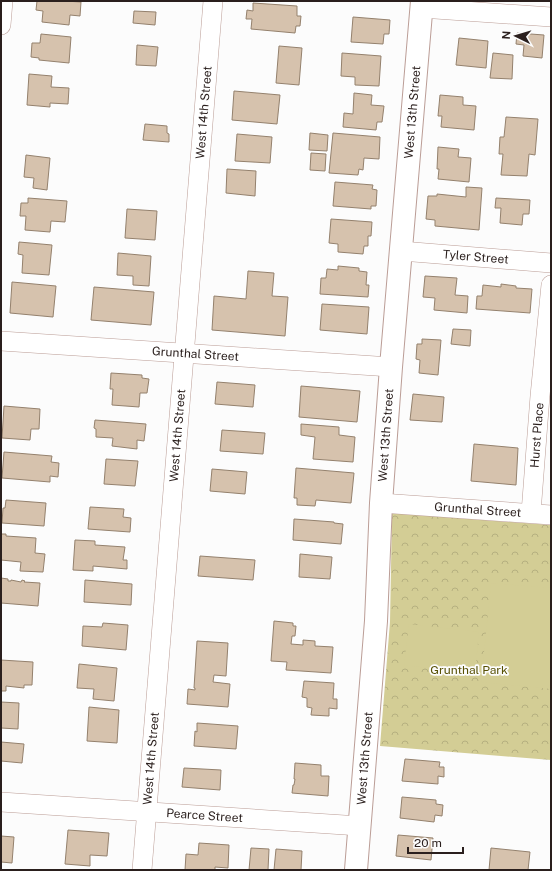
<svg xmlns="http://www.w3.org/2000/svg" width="552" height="871" font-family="'Public Sans',sans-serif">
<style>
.park{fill:url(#park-crowns)}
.pitch{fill:#d3cd95}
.building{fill:#d6c2ad;stroke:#94816d}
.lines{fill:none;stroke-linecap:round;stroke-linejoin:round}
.street-casing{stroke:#bb9d96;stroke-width:20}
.secondary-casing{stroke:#bb9d96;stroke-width:24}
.street{stroke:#fff;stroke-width:19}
.secondary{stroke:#fff;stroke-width:22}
.labels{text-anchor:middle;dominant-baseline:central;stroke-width:3.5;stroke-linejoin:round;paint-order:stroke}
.street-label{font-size:12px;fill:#2a1f1d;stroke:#fcfcfc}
.park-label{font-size:12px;fill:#575004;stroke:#fcfcfc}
</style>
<defs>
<pattern id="park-crowns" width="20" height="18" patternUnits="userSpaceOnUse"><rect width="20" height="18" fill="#d3cd95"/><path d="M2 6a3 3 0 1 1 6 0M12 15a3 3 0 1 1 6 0" fill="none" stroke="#b5b080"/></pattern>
</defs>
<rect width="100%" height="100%" fill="#fcfcfc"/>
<path class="park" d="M392 513 551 525V760L380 746 390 622Z"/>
<g class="pitch">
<path d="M491 583 551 588V689L481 682Z"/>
<path d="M409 624 479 632 475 674 404 665Z"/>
</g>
<g class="building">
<path d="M37 1H65L81 2 80 16 70 15 69 25 42 22 43 11 36 10Z"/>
<path d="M253 3 297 6V16H301L300 26H296L295 33 251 29 252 19H246L247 10 253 11Z"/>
<path d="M134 11 156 12 155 25 133 23Z"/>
<path d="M353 17 390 20 389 34H384L383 44 351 42Z"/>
<path d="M517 33 544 35 542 58 523 56 524 45 516 44Z"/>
<path d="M41 34 71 37 69 63 39 60V58L31 57 32 43H40Z"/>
<path d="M459 38 488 41 486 68 456 65Z"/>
<path d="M137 45 158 47 156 66 136 65Z"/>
<path d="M279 46 302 48 299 85 276 83Z"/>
<path d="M342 53 381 56 379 86 355 85V77L341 76Z"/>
<path d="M493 53 513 55 512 79 490 78Z"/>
<path d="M29 74 52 76 51 87 69 88 68 104 50 103V107L27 105Z"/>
<path d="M234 91 280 95 277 124 232 120Z"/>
<path d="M354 93 372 95 371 105 384 106 382 122H377L376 130 343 127 344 113 353 114Z"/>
<path d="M440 95 463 97V105L476 106 474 130 441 127 442 116H438Z"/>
<path d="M506 117 538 119 535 155 529 154 527 176 501 175 503 154H499L500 137H504Z"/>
<path d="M145 124 167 126V133L169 134V142L143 140Z"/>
<path d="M310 133 328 135 327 151 309 150Z"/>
<path d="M333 133 380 137 379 159 364 158 363 170 359 169 358 175 329 173Z"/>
<path d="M237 134 272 137 270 163 235 161Z"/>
<path d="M438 147 459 149 458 157 471 158 469 182 438 179 439 169H437Z"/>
<path d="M311 153 326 154 325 171 310 170Z"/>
<path d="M26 155 50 158 47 190 33 188 34 178 24 177Z"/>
<path d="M227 169 256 171 255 196 226 193Z"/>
<path d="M335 182 373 185 372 189 377 190 376 206H371V209L333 206Z"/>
<path d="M466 187 482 188 479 230 435 226V220L426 219 428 196H437V194L466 197Z"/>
<path d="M28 198 67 201 65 222 51 221 50 232 25 230 26 216H20L21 203H28Z"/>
<path d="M496 198 530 200 529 214H523L522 225 500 223 501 208H495Z"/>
<path d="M127 209 157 211 155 240 125 238Z"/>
<path d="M331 219 372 222 371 236H368V246H364L363 254 338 252V244L329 243Z"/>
<path d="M19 242 52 245 49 275 22 273 23 255 18 254Z"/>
<path d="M118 253 151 256 149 286 133 285V276L117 275Z"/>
<path d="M338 266 359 268V271L367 272 366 285H369L368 297 320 294 321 278H326L327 269 338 270Z"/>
<path d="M248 271 274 273 272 296 288 297 285 336 212 330 214 296 246 299Z"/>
<path d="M425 276 457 278 455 295 468 296 467 313 434 310 435 298 423 297Z"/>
<path d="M12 282 56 286 53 317 10 313Z"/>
<path d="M501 284 516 286V288L532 289 530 313 476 309 477 296H482L483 285 501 287Z"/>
<path d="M94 287 154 292 151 325 91 320Z"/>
<path d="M322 304 369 307 367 334 320 330Z"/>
<path d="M453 329 471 330 470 346 451 344Z"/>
<path d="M422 339 441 340 438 375 419 373 420 360 416 359 417 344H422Z"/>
<path d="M111 373 142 375V378L149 379 147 393H140L139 407 112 405 113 389H110Z"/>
<path d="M217 382 255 385 253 407 215 404Z"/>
<path d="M301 386 360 391 357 422 299 417Z"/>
<path d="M413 394 444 397 442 422 410 420Z"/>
<path d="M4 406 40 409 39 429H31L30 440 2 438Z"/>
<path d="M95 420 146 424 144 441 137 440V449L112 446 113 438 96 437V429L94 428Z"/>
<path d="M301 424 339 427V435L355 437 353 462 313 459 315 437 301 435Z"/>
<path d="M222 430 265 433 263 454 220 451Z"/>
<path d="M474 444 518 448 516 485 471 481Z"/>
<path d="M4 452 52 456 51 462 59 463 58 477 50 476V482L2 478Z"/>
<path d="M106 459 138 461 135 486 104 484Z"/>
<path d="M296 468 354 473 351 503 316 500 315 506 297 505V498H294Z"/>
<path d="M212 469 247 472 245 494 210 491Z"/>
<path d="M6 500 46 503 44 526 2 523 3 508H5Z"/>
<path d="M90 507 124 509 123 517 131 518 130 532 88 529Z"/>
<path d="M294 519 334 522V523L343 524 341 544 293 540Z"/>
<path d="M1 534H6V536L36 538 35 553 45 554 43 572 20 571 21 562 1 560Z"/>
<path d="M75 540 95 541V545L125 547 123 560H127V569L93 566V571L73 570Z"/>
<path d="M300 554 332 557 330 579 299 577Z"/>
<path d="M200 556 255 560 253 580 198 576Z"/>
<path d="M1 578 8 579V581H11V580L21 582 22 580 25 581 24 582 40 583 38 606 1 603Z"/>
<path d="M85 580 132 584 131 605 84 602Z"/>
<path d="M274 621 293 623V626H296L295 636H292L291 644 303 645V640L315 641V646L333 647 331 673 286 670 287 662 271 661Z"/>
<path d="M103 623 128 625 126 650 82 646 83 626 102 627Z"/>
<path d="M197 641 228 643 226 676 214 675 213 682 230 684 228 707 187 704 188 689 195 690V688H194Z"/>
<path d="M1 660 33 662 32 685H24V688L6 686V691H1Z"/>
<path d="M79 664 117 668 114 701 93 699 94 689 77 688Z"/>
<path d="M304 681 334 683 333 699H337V709L329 708V716L311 715 312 708 307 707V698L302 697Z"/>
<path d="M1 702 19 703 18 729 1 728Z"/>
<path d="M89 707 119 710 117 743 87 741Z"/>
<path d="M197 723 238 726 236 749 194 746 195 731 197 732Z"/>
<path d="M1 742 24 744 22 763 1 761Z"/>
<path d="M405 759 440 762 439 767H444V777L438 776V784L402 781Z"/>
<path d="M295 763 321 765V776H329L328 796 292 793 293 785H294L295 779H294Z"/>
<path d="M184 768 221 770 220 790 182 787Z"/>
<path d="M402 797 436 800V804L443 805 442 816 435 815 434 822 400 818Z"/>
<path d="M68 830 109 833 107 856 90 855V866L65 864Z"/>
<path d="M398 835 433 838 431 860 396 856Z"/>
<path d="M1 836 14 837 12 863 1 862Z"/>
<path d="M199 843 229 845 228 868 215 867V870H185L186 854 198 855Z"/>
<path d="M251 848 269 849 268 870H249Z"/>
<path d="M491 848 530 852 528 870H489Z"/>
<path d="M276 849 302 851 301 870H274Z"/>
</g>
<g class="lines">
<g class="street-casing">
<g id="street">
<path d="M421 8 551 17"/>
<path d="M1 25 3 1"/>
<path id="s1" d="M401 251 551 263"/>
<path id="s2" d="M1 341 391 367"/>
<path id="s3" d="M381 503 551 515"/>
<path id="s4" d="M531 513 540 396 551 285"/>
<path id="s5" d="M1 802 360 826"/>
<path id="s6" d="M142 870 213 1"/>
</g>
</g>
<g class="secondary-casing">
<g id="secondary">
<path id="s7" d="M356 870 376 621 381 503 391 367 422 1"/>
</g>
</g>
<use href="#street" class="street"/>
<use href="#secondary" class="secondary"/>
</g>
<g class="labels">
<g class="street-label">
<text stroke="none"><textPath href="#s7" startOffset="760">West 13th Street</textPath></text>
<text stroke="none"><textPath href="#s6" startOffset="760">West 14th Street</textPath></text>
<text stroke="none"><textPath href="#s1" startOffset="75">Tyler Street</textPath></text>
<text stroke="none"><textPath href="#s2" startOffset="195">Grunthal Street</textPath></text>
<text stroke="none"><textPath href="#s7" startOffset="436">West 13th Street</textPath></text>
<text stroke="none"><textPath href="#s4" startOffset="78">Hurst Place</textPath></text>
<text stroke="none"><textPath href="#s6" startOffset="436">West 14th Street</textPath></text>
<text stroke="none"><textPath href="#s3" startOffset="97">Grunthal Street</textPath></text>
<text stroke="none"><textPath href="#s6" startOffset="112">West 14th Street</textPath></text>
<text stroke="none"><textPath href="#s7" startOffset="112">West 13th Street</textPath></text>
<text stroke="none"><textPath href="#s5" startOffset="204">Pearce Street</textPath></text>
</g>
<g class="park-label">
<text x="469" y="670">Grunthal Park</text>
</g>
</g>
<rect width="552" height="871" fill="none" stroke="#2a1f1d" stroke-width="4"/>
<g transform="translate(516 36) rotate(275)" stroke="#fcfcfc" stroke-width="3" paint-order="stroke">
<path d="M0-3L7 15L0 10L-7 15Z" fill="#2a1f1d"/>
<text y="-6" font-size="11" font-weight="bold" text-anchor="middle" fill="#2a1f1d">N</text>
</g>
<path d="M408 847v6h55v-6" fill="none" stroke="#2a1f1d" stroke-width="2"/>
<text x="414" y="847" font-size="12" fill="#2a1f1d" stroke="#fcfcfc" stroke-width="3" paint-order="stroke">20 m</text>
</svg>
